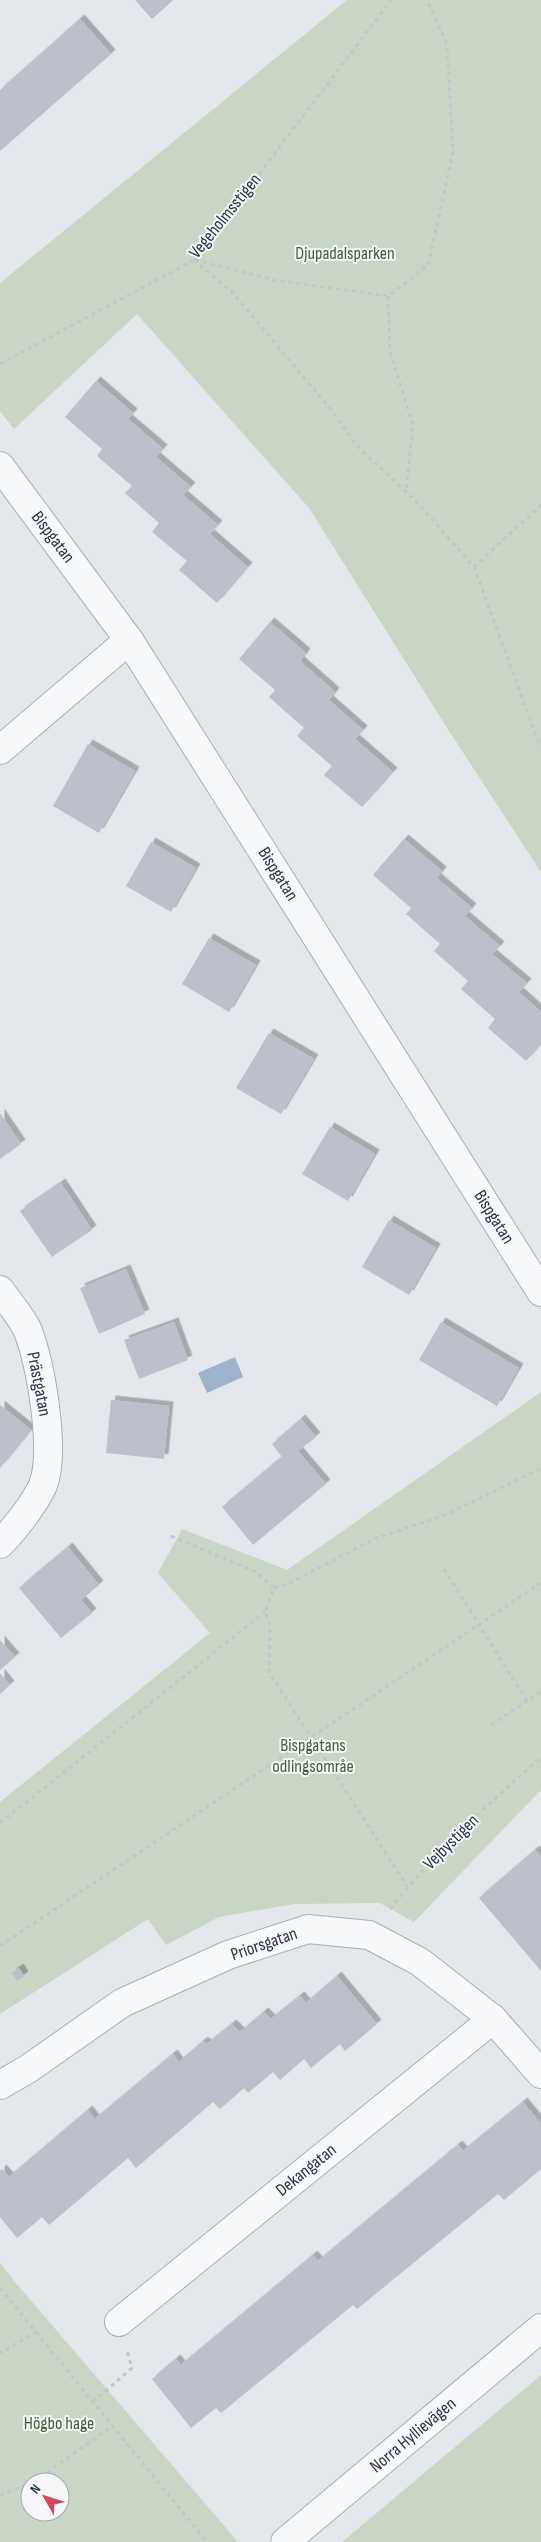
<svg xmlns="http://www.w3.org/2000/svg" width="541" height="2542" font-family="'Sofia Sans Condensed',sans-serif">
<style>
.green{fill:#c9d6c5;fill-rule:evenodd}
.water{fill:#9fb4cc}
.building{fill:#bbc0ca;filter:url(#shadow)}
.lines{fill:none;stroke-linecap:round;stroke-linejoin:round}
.minor-casing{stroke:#a9aeb7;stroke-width:30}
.path{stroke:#c2c5cb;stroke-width:3;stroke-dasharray:4 4;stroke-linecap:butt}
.minor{stroke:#f7f8fa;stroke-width:28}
.labels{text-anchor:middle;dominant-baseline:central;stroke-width:4;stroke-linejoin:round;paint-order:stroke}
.street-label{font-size:18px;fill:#2b3445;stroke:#f4f6f9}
.park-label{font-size:18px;fill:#3f6138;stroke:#f4f6f9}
</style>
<defs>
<filter id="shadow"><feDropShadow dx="4.5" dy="-4.5" stdDeviation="0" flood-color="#0004"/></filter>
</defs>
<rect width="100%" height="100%" fill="#e4e7ec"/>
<g class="green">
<path d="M347 0H541V872L449 731 309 508 137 314 14 429 0 411V283Z"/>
<path d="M541 1392V1790L414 1922 380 1903 294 1904 219 1917 166 1945 148 1919 0 2014V1802L210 1633 158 1573 182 1529 287 1570Z"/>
<path d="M0 2263 15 2282 238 2542H0ZM30 2482H60V2512H30Z"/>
<path d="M541 2375V2542H342Z"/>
</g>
<path class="water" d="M235 1357 243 1377 207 1393 198 1373Z"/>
<g class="building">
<path d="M135 0H173L152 19Z"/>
<path d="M80 19 111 54 0 151V90Z"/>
<path d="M96 381 133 413 128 419 163 449 156 457 191 487 183 495 218 525 210 534 248 567 217 603 179 570 187 561 152 532 159 523 125 493 132 486 97 456 102 449 65 417Z"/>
<path d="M270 622 306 653 300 661 335 692 329 700 363 730 355 739 393 772 362 807 324 775 332 766 297 736 304 728 269 697 275 690 239 659Z"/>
<path d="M88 744 135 771 99 833 53 806Z"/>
<path d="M404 839 442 871 437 878 472 908 465 916 500 946 492 954 527 983 519 992 541 1012V1044L526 1061 488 1028 495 1019 461 989 468 981 434 951 440 944 406 914 411 908 373 875Z"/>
<path d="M151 842 196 868 171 912 126 886Z"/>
<path d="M209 938 256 965 229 1012 182 984Z"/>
<path d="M269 1033 314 1059 281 1114 236 1088Z"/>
<path d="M0 1113 21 1144 0 1159Z"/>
<path d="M330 1127 375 1154 348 1201 302 1174Z"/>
<path d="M61 1183 92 1230 52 1257 20 1211Z"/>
<path d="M389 1220 436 1248 409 1295 362 1267Z"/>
<path d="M126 1269 145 1314 99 1334 80 1288Z"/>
<path d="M174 1322 188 1360 139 1379 124 1340Z"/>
<path d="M441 1322 519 1368 497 1406 419 1360Z"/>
<path d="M111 1400 169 1406 164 1459 106 1453Z"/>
<path d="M0 1405 31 1430 0 1468Z"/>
<path d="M301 1419 316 1437 298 1451 326 1484 253 1545 222 1507 282 1457 272 1444Z"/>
<path d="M68 1547 99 1585 81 1600 92 1613 61 1638 19 1588Z"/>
<path d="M0 1640 15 1657 0 1670Z"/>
<path d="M0 1673 10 1685 0 1694Z"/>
<path d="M535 1850 541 1857V1971L479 1898Z"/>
<path d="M19 1968 24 1976 17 1981 12 1973Z"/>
<path d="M337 1976 377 2024 345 2051 340 2044 311 2068 304 2059 280 2080 273 2072 248 2093 244 2088 220 2109 213 2102 136 2168 128 2158 49 2225 42 2217 17 2238 0 2217V2171L2 2169 9 2177 88 2110 95 2119 173 2054 179 2062 203 2041 207 2044 232 2024 240 2032 264 2012 271 2019 300 1996 306 2003Z"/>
<path d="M523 2102 541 2124V2169L504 2200 498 2194 357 2309 353 2305 221 2413 216 2408 191 2428 152 2379 176 2359 181 2365 313 2255 318 2261 458 2145 463 2151Z"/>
</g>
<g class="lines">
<g class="minor-casing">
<g id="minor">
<path d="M0 466 129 640 541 1292"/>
<path d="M0 750 129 640"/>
<path d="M0 1290C9 1303 22 1317 28 1331 41 1366 56 1451 43 1485 36 1502 13 1531 0 1544"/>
<path d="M0 2085 28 2069 122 2003 228 1955 308 1929 369 1935 420 1962 493 2019 541 2074"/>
<path d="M119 2322 493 2019"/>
<path d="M285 2542 541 2328"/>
</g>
</g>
<g class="path">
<path d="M194 260 233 293 332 411 356 445 416 501 474 567 541 749"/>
<path d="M195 260 274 280 388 296 428 266 453 152 447 44 427 0"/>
<path d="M388 296 390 352 413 425 406 491"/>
<path d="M0 364 194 260 391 0"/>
<path d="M474 567 541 505"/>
<path d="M171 1536 256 1572 274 1588 265 1612 270 1624 269 1672 407 1886"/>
<path d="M444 1569 527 1701 541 1692"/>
<path d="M274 1588 292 1582 376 1538 448 1514 541 1468"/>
<path d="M491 1725 527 1701"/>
<path d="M0 1823 265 1612"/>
<path d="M390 1909 443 1846 541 1757"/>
<path d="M0 1946 541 1583"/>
<path d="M0 2288 36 2332 0 2353"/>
<path d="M36 2332 207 2542"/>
<path d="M93 2402 132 2368 127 2351"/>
<path d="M34 2482 112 2426"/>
<path d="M0 2495 30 2484"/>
</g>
<use href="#minor" class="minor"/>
</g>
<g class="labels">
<g class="street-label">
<text transform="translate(225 216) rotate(-51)">Vegeholmsstigen</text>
<text transform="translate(53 537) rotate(53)">Bispgatan</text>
<text transform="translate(278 874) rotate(58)">Bispgatan</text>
<text transform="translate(494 1217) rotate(58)">Bispgatan</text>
<text transform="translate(39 1384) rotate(79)">Prästgatan</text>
<text transform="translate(451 1842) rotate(-45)">Vejbystigen</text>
<text transform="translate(264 1944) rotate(-19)">Priorsgatan</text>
<text transform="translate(306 2170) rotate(-39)">Dekangatan</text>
<text transform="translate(413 2435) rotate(-40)">Norra Hyllievägen</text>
</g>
<g class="park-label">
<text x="345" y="253">Djupadalsparken</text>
<text x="313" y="1745">Bispgatans<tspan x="313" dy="21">odlingsområe</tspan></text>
<text x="59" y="2423">Högbo hage</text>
</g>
</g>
<g transform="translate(45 2497) rotate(309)"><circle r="24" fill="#f4f6f9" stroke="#a4a8b1"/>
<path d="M0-4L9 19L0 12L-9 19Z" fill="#d1495b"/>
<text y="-8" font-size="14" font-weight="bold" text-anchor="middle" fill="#2b3445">N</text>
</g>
</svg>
